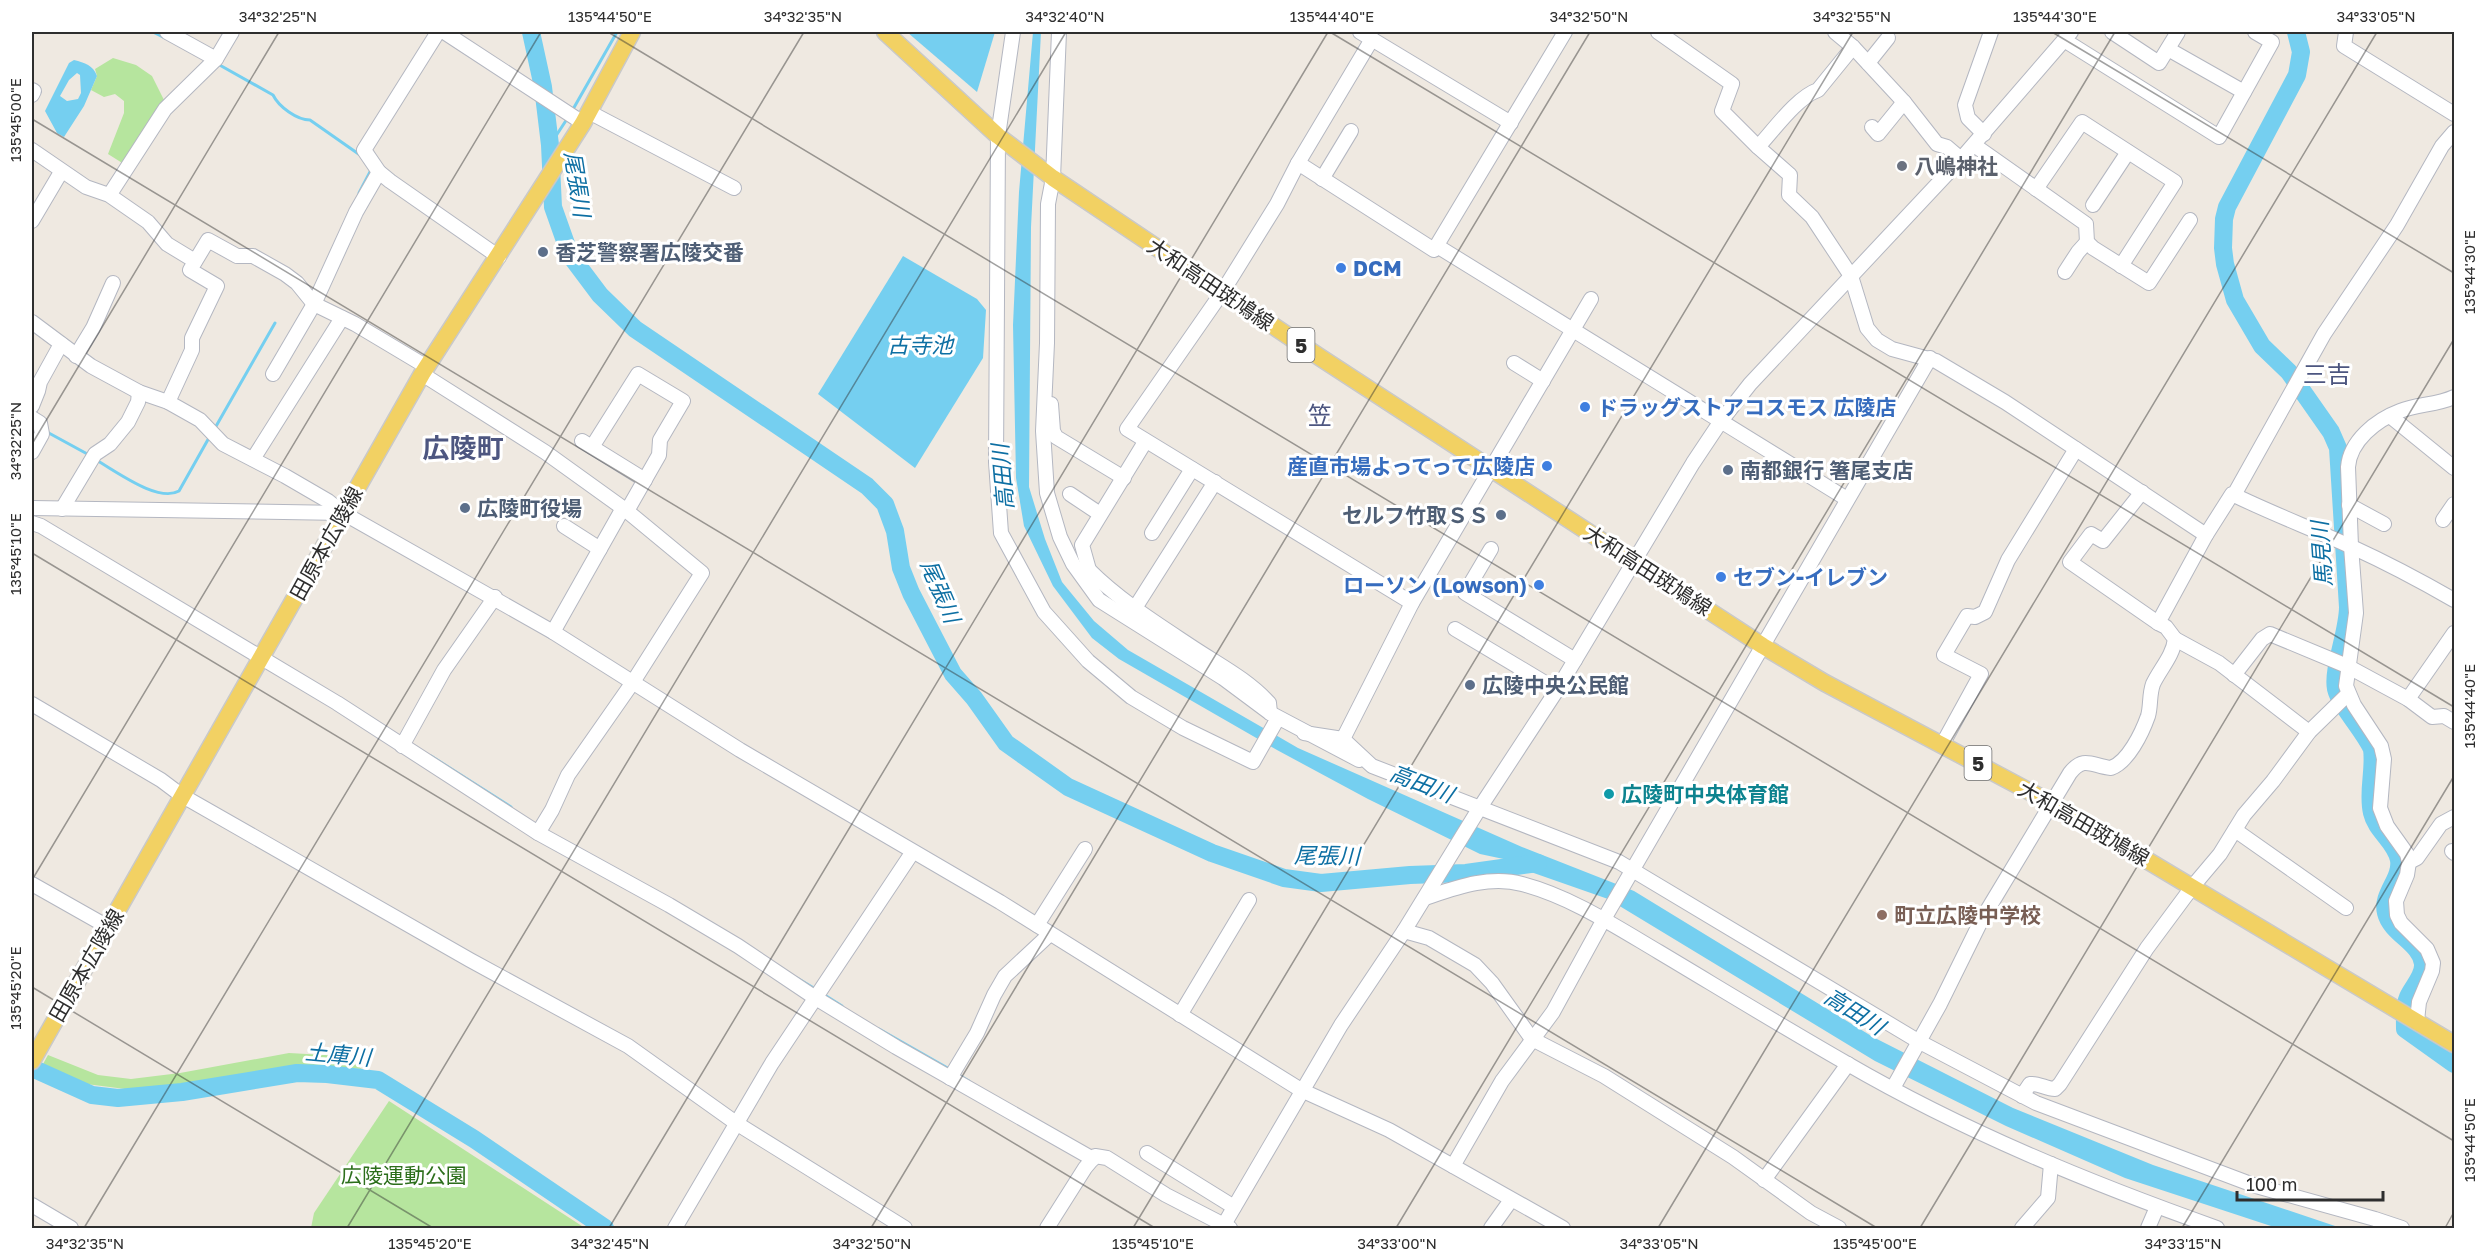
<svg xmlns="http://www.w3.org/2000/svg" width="2486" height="1260" font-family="'Golos Text','Noto Sans JP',sans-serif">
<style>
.green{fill:#b6e59e}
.water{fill:#75cff0;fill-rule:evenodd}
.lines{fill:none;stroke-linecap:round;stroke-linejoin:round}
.stream{stroke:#75cff0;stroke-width:3}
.river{stroke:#75cff0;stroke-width:18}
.minor-casing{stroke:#b4b7c1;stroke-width:16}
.major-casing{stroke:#c9c9c9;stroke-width:19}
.minor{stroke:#fff;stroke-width:14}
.major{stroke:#f2d163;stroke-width:16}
.ticks{fill:none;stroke:#2e2e2e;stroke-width:1.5;stroke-opacity:0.45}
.worship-dot{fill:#6b7280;stroke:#fff;stroke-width:2}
.service-dot{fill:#5c6f8a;stroke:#fff;stroke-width:2}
.shop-dot{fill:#3f7fe0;stroke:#fff;stroke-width:2}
.culture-dot{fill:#0f9aa8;stroke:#fff;stroke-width:2}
.education-dot{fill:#8d6e63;stroke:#fff;stroke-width:2}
.labels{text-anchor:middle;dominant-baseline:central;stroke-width:6;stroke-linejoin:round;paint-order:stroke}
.shield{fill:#fff;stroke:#6d6d6d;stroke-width:1.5}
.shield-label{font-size:20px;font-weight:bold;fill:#2e2e2e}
.worship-label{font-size:21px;font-weight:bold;fill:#5b616d;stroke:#fff;text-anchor:start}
.service-label{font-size:21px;font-weight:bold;fill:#4e5e75;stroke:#fff;text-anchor:start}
.shop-label{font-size:21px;font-weight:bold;fill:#366cbe;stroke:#fff;text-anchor:start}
.street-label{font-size:21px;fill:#2e2e2e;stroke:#fff}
.culture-label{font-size:21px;font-weight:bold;fill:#0d838f;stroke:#fff;text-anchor:start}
.education-label{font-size:21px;font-weight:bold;fill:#785e54;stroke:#fff;text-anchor:start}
.park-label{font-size:21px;fill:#2c6e1b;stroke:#fff}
.water-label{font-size:22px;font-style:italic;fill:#0d6fa3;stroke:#fff}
.quarter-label{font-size:24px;fill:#4d5680;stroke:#fff}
.district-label{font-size:27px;font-weight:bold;fill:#4d5680;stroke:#fff}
.neatline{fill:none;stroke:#2e2e2e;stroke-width:2}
.ticks-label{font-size:15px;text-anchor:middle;fill:#2e2e2e}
</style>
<rect width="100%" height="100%" fill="#efe9e1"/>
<g class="green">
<path d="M113 58 136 65 152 76 166 104 127 166 108 154 124 113V101L115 94 104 97 91 90 97 76 95 69Z"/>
<path d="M289 1053 343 1056 362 1069 296 1065 168 1087 133 1090 86 1084 43 1064 48 1055 98 1075 131 1079 180 1073Z"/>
<path d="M389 1101 585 1228H311L314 1213Z"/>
</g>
<g class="water">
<path d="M907 32H995L977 92Z"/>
<path d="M1033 32H1041L1031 227 1029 487 1045 539 1062 582 1094 621 1128 650 1298 748 1522 847 1634 891 1873 1037 2013 1108 2153 1165 2341 1228H2277L2125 1178 2006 1126 1875 1061 1608 899 1528 871 1513 861 1480 854 1368 799 1277 750 1119 659 1092 638 1053 586 1024 526 1016 478 1013 325 1019 192Z"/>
<path d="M74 60C85 63 93 65 97 76L84 106 64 137 57 133 45 111 69 63ZM77 73 80 75 81 93 78 99 67 101 60 96 69 80Z"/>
<path d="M903 256 977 299 986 310 983 358 915 468 818 394Z"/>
</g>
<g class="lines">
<g class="stream">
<path d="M153 32 165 38"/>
<path d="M216 63 273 95C279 107 297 120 310 120L360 155"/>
<path d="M572 111 617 32"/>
<path d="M550 145 567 119"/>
<path d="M359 193 371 170"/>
<path d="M215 428 275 323"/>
<path d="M47 432 91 456"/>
<path d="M96 460C116 471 158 503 179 491L210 436"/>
<path d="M431 756 511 807"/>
<path d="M797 978 817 990"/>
<path d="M823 994 842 1006"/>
<path d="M879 1029 951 1070"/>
<path d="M957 1074 969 1081"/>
</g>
<g class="river">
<path d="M531 32 543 87 550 145 553 207 570 255 600 295 635 329 867 486 885 504 895 531 901 568 911 593 953 674 974 698 1006 743 1068 787 1212 853 1284 878 1321 883 1410 875 1466 873 1538 863"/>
<path d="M2296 32 2301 52 2297 75 2227 207 2224 219 2223 248 2225 264 2235 300 2262 346 2289 372 2331 432 2338 448 2348 607C2348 632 2332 669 2336 689 2340 706 2364 731 2372 749 2375 770 2367 792 2372 813 2376 831 2396 842 2399 860 2402 879 2381 894 2386 913 2391 934 2421 943 2423 964 2424 976 2413 986 2408 997 2404 1006 2405 1019 2405 1029L2454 1064"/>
<path d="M32 1068 92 1095 118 1098 182 1092 297 1073 327 1074 378 1080 474 1139 605 1228"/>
</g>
<g class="minor-casing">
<g id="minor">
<path d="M167 32 216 59"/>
<path d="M438 32 364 150 379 172 390 181 499 257"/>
<path d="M444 32 583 123"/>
<path d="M1013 32 998 136 996 462 1001 533 1044 612 1088 661 1131 697 1183 728 1253 762 1278 718"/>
<path d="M1059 32 1053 178 1048 204 1047 343 1043 431 1047 493 1060 537 1073 564 1099 600 1223 678 1270 713 1359 760"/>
<path d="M1360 32 1511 123"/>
<path d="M1658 32 1732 84 1722 111 1758 147 1790 175 1789 195 1812 217 1851 276 1867 328 1877 340 1892 349 1936 361 2005 402 2206 535"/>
<path d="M1835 32 1853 47 1904 102 1937 144 1947 147 1961 159"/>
<path d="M2112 32 2159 63 2178 32"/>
<path d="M2346 32 2344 46 2454 114"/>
<path d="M1372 39 1298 163 1277 204 1223 291 1127 429 1412 603"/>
<path d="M2064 40 2219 137 2272 42 2255 32"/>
<path d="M2168 49 2244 92"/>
<path d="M1868 63 1888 38"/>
<path d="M32 90 34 91 32 95"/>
<path d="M589 112 734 188"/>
<path d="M1872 127 1878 134 1904 102"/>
<path d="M1984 134 1968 118 1965 105 1991 32"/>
<path d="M1974 145 2086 224 2087 242 2093 248 2149 283 2190 220"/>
<path d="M1758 147C1773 131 1797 97 1818 90L1853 47"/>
<path d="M32 150 86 187 109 195 148 222 167 244 195 261"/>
<path d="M1298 163 1434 250 1565 32"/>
<path d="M1322 179 1351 131"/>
<path d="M2036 189 2082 122 2175 182 2121 266"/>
<path d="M112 191 165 109 216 59 232 32"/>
<path d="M2093 205 2128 152"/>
<path d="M32 221 61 172"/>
<path d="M1437 246 1847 499"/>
<path d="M2065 272 2078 252 2087 242"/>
<path d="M32 322 91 366 139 392 168 402 200 420 223 444 285 476 328 501 343 513 553 632 740 750 1000 902 1301 1090 1389 1130 1563 1228"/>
<path d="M76 356 93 328 113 283"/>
<path d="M1514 363 1543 381"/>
<path d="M273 374 314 304 356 212 379 172"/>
<path d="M422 374 545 452 627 511 702 573 633 682 568 775 552 810 538 833"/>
<path d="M168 402 192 350V338L217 286 190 270 208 240 237 256H253L285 274 297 283 314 304 355 324 427 367"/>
<path d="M1051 404 1053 431 1056 437 1124 478"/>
<path d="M32 406 38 391 40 382 61 344"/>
<path d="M2390 416 2454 468"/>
<path d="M32 418 40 423 42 434 32 452"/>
<path d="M582 441 645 480"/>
<path d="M592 447 638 374 683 401 660 440 659 455 627 511"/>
<path d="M253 459 342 318"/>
<path d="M2142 492 2103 541 2091 534 2070 562 2158 623"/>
<path d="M1070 494 1100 514"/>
<path d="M2234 495C2273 514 2313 529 2352 547 2387 563 2421 581 2454 600"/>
<path d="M2349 505 2384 524"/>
<path d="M32 508 343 513"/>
<path d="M62 509 95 454 110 444 128 422 138 402 139 392"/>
<path d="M2443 520 2454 504"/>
<path d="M32 523 41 526 337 703 538 833 669 905 738 946 814 997 896 1047 1093 1159"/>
<path d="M564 526 600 549"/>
<path d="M1152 533 1192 469"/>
<path d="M1491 549 1465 593 1575 660"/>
<path d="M1089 570C1120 601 1159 625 1195 649 1221 666 1248 680 1269 703L1270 713"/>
<path d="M1088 578 1089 570 1082 545 1145 442"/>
<path d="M1135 608 1215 482"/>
<path d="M1455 629 1557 690"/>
<path d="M553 632 623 508"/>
<path d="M2175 639 2219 663 2309 732"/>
<path d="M2234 675 2262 639 2270 634 2347 666 2408 699 2432 717 2444 716 2454 722"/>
<path d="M2408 699 2454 633"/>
<path d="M32 704 161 780 181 795 470 960 628 1046 736 1123 905 1228"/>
<path d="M1304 733 1343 739 1372 766 1619 862 1918 1041 2036 1103 2256 1186 2375 1219 2402 1228"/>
<path d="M1343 739 1412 603 1591 299"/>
<path d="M1942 745 1981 674 1944 655 1967 616 1975 617 1985 612 2008 560 2076 449"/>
<path d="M402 746 444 670 495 597"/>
<path d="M2235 830 2346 908"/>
<path d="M2452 851 2454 853"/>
<path d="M2409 862 2417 858 2441 824 2454 817"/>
<path d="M32 884 108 927"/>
<path d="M1425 898C1455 888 1489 875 1522 884 1571 897 1615 926 1659 952 1721 989 1783 1027 1846 1063 1963 1131 2090 1183 2217 1228"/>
<path d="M1037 925 1085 849"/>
<path d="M1404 931 1429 938 1475 965 1492 983 1532 1039 1604 1076 1733 1157 1811 1213 1839 1228"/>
<path d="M1180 1015 1249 900"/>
<path d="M2417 1021 2419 1002 2432 971 2433 963 2427 949 2401 923 2397 915 2396 901 2407 875 2409 862 2407 854 2387 826 2380 808 2384 759 2381 746 2354 705 2346 686 2356 613 2351 546 2348 467C2350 441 2376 420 2400 411 2418 404 2437 405 2454 397"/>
<path d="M950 1078 977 1033 994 995 1005 976 1050 934"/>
<path d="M1893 1088 1940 1004 1982 919 2070 773C2084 755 2092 766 2111 768 2128 762 2142 733 2148 716 2151 706 2149 695 2153 684 2160 669 2173 656 2175 639L2166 627 2158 623 2206 535 2232 494 2234 495 2324 334 2397 225 2442 146 2454 132"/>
<path d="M2022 1096 2030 1084C2039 1083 2046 1089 2055 1089L2060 1084 2147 948 2193 886 2220 854 2244 815 2273 781 2309 732 2348 694"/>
<path d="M1147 1153 1234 1207"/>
<path d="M1453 1166 1502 1081 1553 1012 1604 919 1930 358"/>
<path d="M1764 1180 1848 1064"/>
<path d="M32 1205 71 1228"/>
<path d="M675 1228 772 1063 912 853"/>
<path d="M1047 1228 1085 1168 1095 1156 1107 1158 1166 1195 1230 1228"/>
<path d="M1222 1228 1341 1025 1404 931 1479 809 1557 690 1693 463 1721 421 1750 384 1961 159 2071 32"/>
<path d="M1491 1228 1511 1200"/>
<path d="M2022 1228 2048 1198 2051 1164"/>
<path d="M2148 1228 2157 1207"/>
</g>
</g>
<g class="major-casing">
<g id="major">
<path d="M885 32 998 136 1053 178 1321 358 1763 646 1825 683 2053 804 2454 1044"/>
<path d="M32 1061 422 374 583 123 632 32"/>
</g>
</g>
<use href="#minor" class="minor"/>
<use href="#major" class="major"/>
</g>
<path class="ticks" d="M608 32 2454 1141M1330 32 2454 707M2052 32 2454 273M32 119 1877 1228M32 444 279 32M32 553 1155 1228M32 880 541 32M32 987 433 1228M84 1228 804 32M347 1228 1066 32M609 1228 1328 32M871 1228 1590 32M1133 1228 1853 32M1396 1228 2115 32M1658 1228 2377 32M1920 1228 2454 339M2182 1228 2454 776M2445 1228 2454 1212"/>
<circle class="worship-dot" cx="1902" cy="166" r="6"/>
<g class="service-dot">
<circle cx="543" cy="252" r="6"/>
<circle cx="1728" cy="470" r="6"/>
<circle cx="465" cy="508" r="6"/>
<circle cx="1501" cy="515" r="6"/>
<circle cx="1470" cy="685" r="6"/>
</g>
<g class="shop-dot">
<circle cx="1341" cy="268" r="6"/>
<circle cx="1585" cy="407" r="6"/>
<circle cx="1547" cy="466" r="6"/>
<circle cx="1721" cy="577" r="6"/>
<circle cx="1539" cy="585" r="6"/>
</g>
<circle class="culture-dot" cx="1609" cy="794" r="6"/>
<circle class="education-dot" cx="1882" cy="915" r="6"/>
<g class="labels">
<g class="shield">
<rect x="1287.5" y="328" width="27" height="34" rx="4.5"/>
<rect x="1964.5" y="746" width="27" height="34" rx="4.5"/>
</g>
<g class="shield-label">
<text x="1301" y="345">5</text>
<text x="1978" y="763">5</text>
</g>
<g class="worship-label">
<text x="1914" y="166">八嶋神社</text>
</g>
<g class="service-label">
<text x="555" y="252">香芝警察署広陵交番</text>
<text x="1740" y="470">南都銀行 箸尾支店</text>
<text x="477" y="508">広陵町役場</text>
<text x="1489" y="515" text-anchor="end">セルフ竹取ＳＳ</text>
<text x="1482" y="685">広陵中央公民館</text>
</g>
<g class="shop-label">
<text x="1353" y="268">DCM</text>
<text x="1597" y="407">ドラッグストアコスモス 広陵店</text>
<text x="1535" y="466" text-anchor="end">産直市場よってって広陵店</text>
<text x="1733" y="577">セブン-イレブン</text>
<text x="1527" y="585" text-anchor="end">ローソン (Lowson)</text>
</g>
<g class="street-label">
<text transform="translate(1211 284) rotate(34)">大和高田斑鳩線</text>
<text transform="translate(326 543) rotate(-61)">田原本広陵線</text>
<text transform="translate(1648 570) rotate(33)">大和高田斑鳩線</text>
<text transform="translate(2084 823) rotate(30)">大和高田斑鳩線</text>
<text transform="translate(86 965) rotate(-60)">田原本広陵線</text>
</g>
<g class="culture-label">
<text x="1621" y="794">広陵町中央体育館</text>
</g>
<g class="education-label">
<text x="1894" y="915">町立広陵中学校</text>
</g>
<g class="park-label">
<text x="404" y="1175">広陵運動公園</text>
</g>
<g class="water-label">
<text transform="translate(578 184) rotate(81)">尾張川</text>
<text x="920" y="344">古寺池</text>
<text transform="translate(1002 477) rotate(-95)">高田川</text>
<text transform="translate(2321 554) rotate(-94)">馬見川</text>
<text transform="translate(941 591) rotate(67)">尾張川</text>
<text transform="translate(1422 783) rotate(21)">高田川</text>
<text transform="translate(1327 855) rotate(1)">尾張川</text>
<text transform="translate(1855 1011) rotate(32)">高田川</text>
<text transform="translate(338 1054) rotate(5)">土庫川</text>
</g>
<g class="quarter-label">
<text x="2327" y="373">三吉</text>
<text x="1320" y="414">笠</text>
</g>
<g class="district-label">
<text x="463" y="448">広陵町</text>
</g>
</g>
<rect width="2486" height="1260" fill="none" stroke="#ffffff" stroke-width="66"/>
<path d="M2237 1191v9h146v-9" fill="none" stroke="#2e2e2e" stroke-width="3"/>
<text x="2246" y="1191" font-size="18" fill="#2e2e2e" stroke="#ffffff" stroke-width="4.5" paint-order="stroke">100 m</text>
<rect x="33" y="33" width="2420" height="1194" class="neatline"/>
<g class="ticks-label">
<text x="278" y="22">34°32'25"N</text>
<text x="610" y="22">135°44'50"E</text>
<text x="803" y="22">34°32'35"N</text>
<text x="1065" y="22">34°32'40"N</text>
<text x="1332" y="22">135°44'40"E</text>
<text x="1589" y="22">34°32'50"N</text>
<text x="1852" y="22">34°32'55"N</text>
<text x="2055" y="22">135°44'30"E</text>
<text x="2376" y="22">34°33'05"N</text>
<text transform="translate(16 120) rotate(-90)" y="5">135°45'00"E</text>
<text transform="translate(2470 272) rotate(-90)" y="5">135°44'30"E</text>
<text transform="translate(16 441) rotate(-90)" y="5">34°32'25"N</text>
<text transform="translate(16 554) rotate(-90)" y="5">135°45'10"E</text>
<text transform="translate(2470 706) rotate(-90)" y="5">135°44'40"E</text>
<text transform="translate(16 988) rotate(-90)" y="5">135°45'20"E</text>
<text transform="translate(2470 1140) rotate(-90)" y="5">135°44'50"E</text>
<text x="85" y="1249">34°32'35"N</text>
<text x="430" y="1249">135°45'20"E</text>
<text x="610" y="1249">34°32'45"N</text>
<text x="872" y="1249">34°32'50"N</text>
<text x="1153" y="1249">135°45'10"E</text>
<text x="1397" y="1249">34°33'00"N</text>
<text x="1659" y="1249">34°33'05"N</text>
<text x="1875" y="1249">135°45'00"E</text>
<text x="2183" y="1249">34°33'15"N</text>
</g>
</svg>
